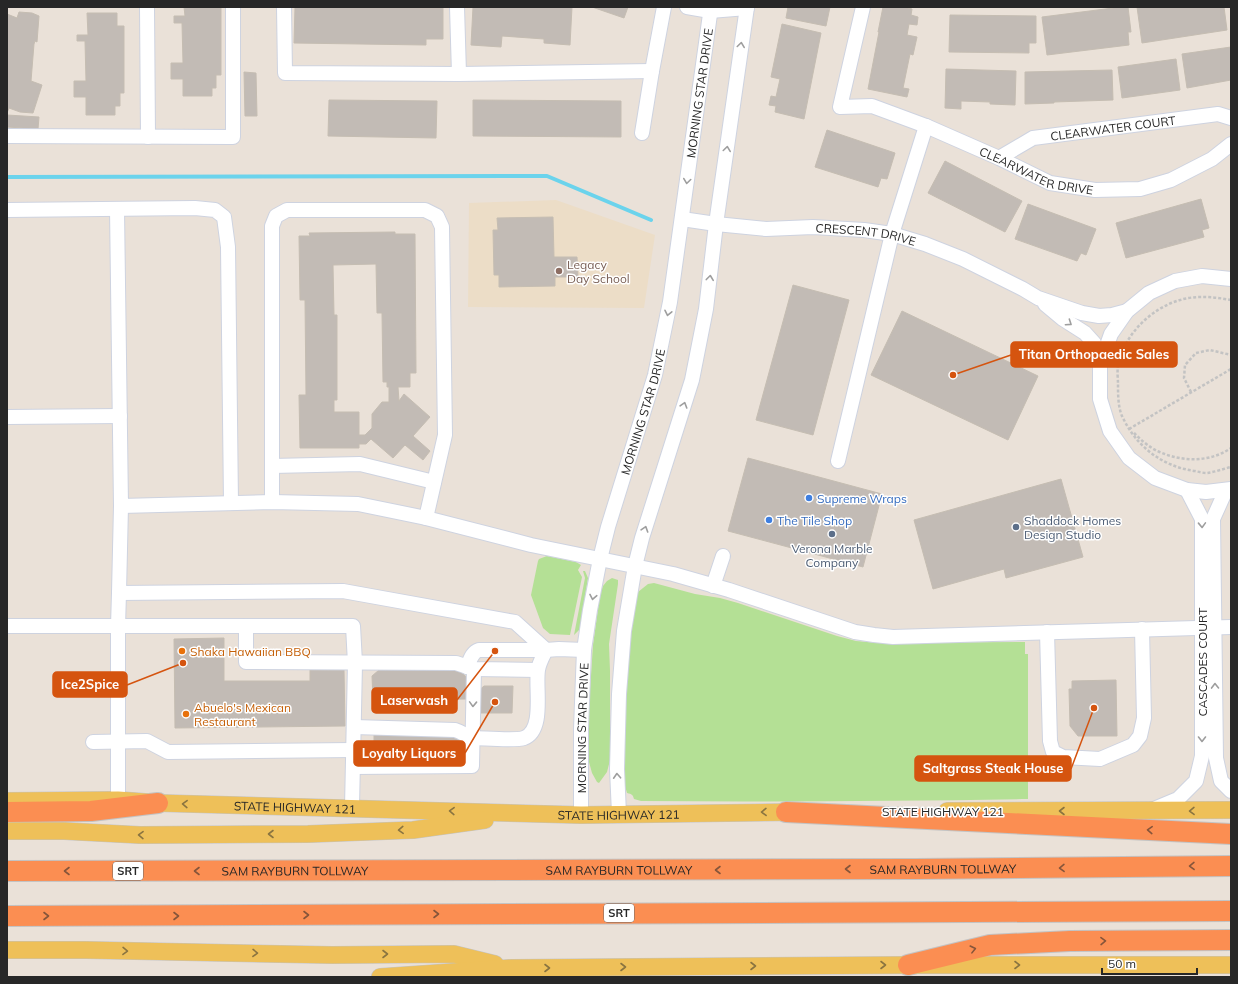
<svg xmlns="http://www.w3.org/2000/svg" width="1238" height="984" font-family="Mulish,sans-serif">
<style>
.education{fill:#ecddc7}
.green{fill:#b4e095}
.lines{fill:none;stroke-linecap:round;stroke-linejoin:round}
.stream{stroke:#6bd3ec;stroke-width:4}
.building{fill:#c2bbb5;stroke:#c5bdb2;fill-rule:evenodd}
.minor-casing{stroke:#ced3e0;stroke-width:16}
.major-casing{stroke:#c3c3c3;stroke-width:18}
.highway-casing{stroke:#c3c3c3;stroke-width:22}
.path{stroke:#c3c3c3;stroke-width:2.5;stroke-dasharray:3 2;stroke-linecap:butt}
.minor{stroke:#fff;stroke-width:14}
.major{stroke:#eec059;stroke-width:17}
.highway{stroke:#fb8e52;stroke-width:20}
.oneway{stroke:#9e9e9e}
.oneway2{stroke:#8a7440}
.oneway3{stroke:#86553a}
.education-dot{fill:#8d6e63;stroke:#fff;stroke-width:1.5}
.shop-dot{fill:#3f7fe0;stroke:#fff;stroke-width:1.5}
.service-dot{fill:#5c6f8a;stroke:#fff;stroke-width:1.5}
.food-dot{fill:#e8710a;stroke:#fff;stroke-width:1.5}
.labels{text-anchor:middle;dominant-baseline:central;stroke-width:3;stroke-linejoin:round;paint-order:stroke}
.shield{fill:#fff;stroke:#686868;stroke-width:1}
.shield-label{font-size:11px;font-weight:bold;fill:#272727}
.street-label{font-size:12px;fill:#272727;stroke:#fff}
.education-label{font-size:12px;fill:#785e54;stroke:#fff;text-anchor:start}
.shop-label{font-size:12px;fill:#366cbe;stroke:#fff;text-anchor:start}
.service-label{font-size:12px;fill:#4e5e75;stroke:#fff;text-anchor:start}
.food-label{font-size:12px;fill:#c56008;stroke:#fff;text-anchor:start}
.leader{fill:none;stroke:#d5540f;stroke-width:1.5}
.callout-dot{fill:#d5540f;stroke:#fff;stroke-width:1.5}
.callout{fill:#d5540f;stroke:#d5540f;stroke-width:1.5}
.callout-label{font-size:13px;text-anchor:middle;font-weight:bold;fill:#fff}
</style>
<rect width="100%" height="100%" fill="#eae1d8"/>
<path class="education" d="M556 200 655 235 644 308 468 307 469 203Z"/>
<g class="green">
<path d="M547 556 576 562 581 565 578 570 582 577 570 635 550 634 543 628 531 595 538 561 539 559Z"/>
<path d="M583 571H585L588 578 580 629 574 635 585 578Z"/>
<path d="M612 578 618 580V584L609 644 610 671V760L607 772 599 783 597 782 592 773 589 762 588 720 593 645 600 594 603 586 607 581Z"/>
<path d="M654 583 695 594 720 598 738 603 837 636 856 641 879 643 1025 642V654H1028V799C899 801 770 802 641 801L634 799C633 795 632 794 627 793L625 786 624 703 631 633 638 592 648 584Z"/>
</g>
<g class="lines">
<path class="stream" d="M7 177 547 176 651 220"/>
</g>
<g class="building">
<path d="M184 7H221V75H216V88H212V96H183V79H171V63H183L182 23H174V16H185Z"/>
<path d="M295 7 443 8V39H426V45L294 43Z"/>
<path d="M473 7H572L570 45 544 43V39L502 36 501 47 471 45Z"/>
<path d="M592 7H628L624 18Z"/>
<path d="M788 7H830L826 26 786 18Z"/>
<path d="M883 7H904L912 9 911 15 918 17 917 25 909 24 907 35 917 37 913 55 910 54 903 88 909 89 907 97 868 89 879 32H878Z"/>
<path d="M1121 7H1128L1131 32H1128L1129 45 1047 55 1042 17Z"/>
<path d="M1137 7H1224L1227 30 1142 43Z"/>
<path d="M19 12 32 13 39 16 37 42 35 41 34 44 31 81 42 85 33 113 20 112 9 108 7 113V14L17 18Z"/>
<path d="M87 13H117V26H124V93H120V106H115V115H86V97H74V81H86L85 41H77V35H88Z"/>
<path d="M950 15 1036 16V43H1029V53L949 52Z"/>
<path d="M782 24 821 33 804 119 775 112 776 106 769 105 771 96 776 97 780 79 771 77Z"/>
<path d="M1231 47V80L1187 88 1182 54Z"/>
<path d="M1176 59 1180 90 1122 98 1118 67Z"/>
<path d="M946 69 1016 71 1015 105 990 104V102L961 101V109L945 108Z"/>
<path d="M1112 70 1113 100 1054 102V103L1025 104V72Z"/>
<path d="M244 72 256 73 257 116H245Z"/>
<path d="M329 100 437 101 436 138 328 136Z"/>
<path d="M473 100 621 101V137L473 136Z"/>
<path d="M7 115 39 117 38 129 7 127Z"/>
<path d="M827 130 895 153 887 179 881 178 878 187 815 167Z"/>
<path d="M945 161 1022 201 1005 232 928 193Z"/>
<path d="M1201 199 1209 228 1202 230 1204 237 1126 258 1116 223Z"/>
<path d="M1028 204 1096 229 1086 255 1081 253 1077 261 1015 239Z"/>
<path d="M553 217 554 257H577L578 277H555V286L499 287V275H494L493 230H498L497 218Z"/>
<path d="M395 232V234H415L416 373H410V387H398L399 401 404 394 430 417 413 436 430 451 423 460 405 445 393 458 371 439 366 444H359V448H300L299 395H306L305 300H300L299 236H310L309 233ZM376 264 377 313H382L383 382H387V387H389V402H382L372 414V428L365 435H359V412H334V400H337V315H334L333 265Z"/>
<path d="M793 285 849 300 813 435 756 420Z"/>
<path d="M902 311 1038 376 1008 440 871 375Z"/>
<path d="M748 458 882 494 863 567 728 531Z"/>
<path d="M1061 479 1083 557 1006 578 1004 569 933 589 914 520Z"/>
<path d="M224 638V681H310V670H344L345 726 175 728 174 639Z"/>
<path d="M458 668 467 678V699L373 700 372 676 379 670Z"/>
<path d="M1116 680 1117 736H1078L1070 726 1069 689H1072V681Z"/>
<path d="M484 686H513L512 713H478L477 692Z"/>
<path d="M374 735 461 736V758H374Z"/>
</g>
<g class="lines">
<g class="minor-casing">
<g id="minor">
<path d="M147 7 148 137"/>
<path d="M284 7 285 73 459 74 652 71"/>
<path d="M457 7 459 74"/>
<path d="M687 7 710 11 747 8"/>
<path id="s1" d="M863 7 840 107 872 106 926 126 999 158 1050 183 1095 190 1140 189 1171 180 1212 159 1231 144"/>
<path d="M642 133 652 71 664 7"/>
<path d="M7 136 233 137V7"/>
<path id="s2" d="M999 158 1033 138 1218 114 1231 118"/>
<path d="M117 209 121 506 272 502 358 504 426 518 531 545 673 574 729 590 855 632 874 635 893 637 1231 627"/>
<path d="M7 210 195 208 215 210 224 217 228 247 231 503"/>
<path id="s3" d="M682 219 716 224 766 229 813 227 864 230 892 234 925 244 963 259 1023 289 1038 298 1082 313 1099 316 1112 315 1127 311"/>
<path d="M1231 279 1202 276 1175 281 1149 293 1127 311 1111 334 1100 365V399L1110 431 1129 458 1155 478 1187 490 1206 492 1231 489"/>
<path d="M1045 304 1063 319 1085 333 1094 343 1100 365"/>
<path d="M7 417 120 416"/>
<path d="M838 461 892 234 926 126"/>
<path d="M272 466 360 464 434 482"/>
<path d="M1226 490 1213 519 1216 758 1221 781 1231 791"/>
<path d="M272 502V226L276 216 287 210H425L437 216 442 227 445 435 426 518"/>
<path d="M121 506 119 593 343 591 515 622 546 650"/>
<path d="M713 586 723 556"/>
<path d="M7 626H353L355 663 352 808"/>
<path d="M246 626V662L456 663 474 669 537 670"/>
<path d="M1047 632 1050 741 1053 752 1063 757 1100 759 1133 745 1140 736 1144 718 1142 629"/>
<path d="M467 667C470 660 472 652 479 650H546"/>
<path d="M354 727 455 730C462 732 466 736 472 738 483 738 515 741 524 738 545 730 535 688 538 670 539 663 543 656 546 650L559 649 584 650"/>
<path d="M93 742 147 741 168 752 353 750"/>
<path d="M353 767 472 766 474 669"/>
<path d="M118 800V626L119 593"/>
<path d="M1154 809 1178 799 1196 781 1202 756V519L1187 490"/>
<path d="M619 814 617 769 619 694 624 631 635 566 642 538 692 380 706 309 716 224 747 7"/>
<path id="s4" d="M581 815V729L584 650 590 610 600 559 608 527 655 375 670 302 711 7"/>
</g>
</g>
<g class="major-casing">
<g id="major">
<path id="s5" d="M7 801 118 800 158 803 581 815 799 812"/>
<path d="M947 811 1231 810"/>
<path d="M7 831H64L140 835 308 834 413 830 485 820"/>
<path d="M7 950H86L332 955 454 954 495 964"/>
<path d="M380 977 511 968 908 965H1231"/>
</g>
</g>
<g class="highway-casing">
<g id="highway">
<path d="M7 812 91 811 158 803"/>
<path d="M786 812 1231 834"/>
<path id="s6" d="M7 871 916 869 1231 866"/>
<path d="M7 916 1231 911"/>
<path d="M908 965 990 945 1070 941 1231 940"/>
</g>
</g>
<g class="path">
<path d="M1231 300C1215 297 1196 295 1180 300 1151 308 1123 336 1118 366 1117 372 1118 379 1118 384 1118 396 1118 410 1124 420 1138 448 1164 467 1195 471 1199 472 1203 473 1207 473 1215 472 1223 469 1231 467"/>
<path d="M1191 392 1184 378 1185 365 1196 353 1210 350 1231 355"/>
<path d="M1129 429 1231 369"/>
<path d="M1134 433C1142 441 1151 449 1162 453 1184 462 1211 462 1231 448"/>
</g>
<use href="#minor" class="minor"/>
<use href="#major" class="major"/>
<use href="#highway" class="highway"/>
</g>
<defs><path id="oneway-chevron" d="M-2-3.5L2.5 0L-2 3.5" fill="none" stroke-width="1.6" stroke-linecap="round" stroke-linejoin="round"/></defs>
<g class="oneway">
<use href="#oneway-chevron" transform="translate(741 45) rotate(-82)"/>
<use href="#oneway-chevron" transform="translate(727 149) rotate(-82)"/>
<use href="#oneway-chevron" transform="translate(687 181) rotate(98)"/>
<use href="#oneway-chevron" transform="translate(710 278) rotate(-83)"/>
<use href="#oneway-chevron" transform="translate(668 313) rotate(102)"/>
<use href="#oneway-chevron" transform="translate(1069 323) rotate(34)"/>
<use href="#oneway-chevron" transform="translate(684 405) rotate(-73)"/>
<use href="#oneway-chevron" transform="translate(1202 525) rotate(88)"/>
<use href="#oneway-chevron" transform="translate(645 529) rotate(-72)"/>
<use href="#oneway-chevron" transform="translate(593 597) rotate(101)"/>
<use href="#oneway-chevron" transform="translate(1215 686) rotate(-91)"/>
<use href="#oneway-chevron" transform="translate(473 704) rotate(92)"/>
<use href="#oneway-chevron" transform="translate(1202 739) rotate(90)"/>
<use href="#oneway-chevron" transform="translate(617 776) rotate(-93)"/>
</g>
<g class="oneway2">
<use href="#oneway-chevron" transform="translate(185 804) rotate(-178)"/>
<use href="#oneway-chevron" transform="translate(452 811) rotate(-178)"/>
<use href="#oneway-chevron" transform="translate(1062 811) rotate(-180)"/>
<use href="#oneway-chevron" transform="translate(1192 811) rotate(179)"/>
<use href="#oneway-chevron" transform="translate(764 812) rotate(179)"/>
<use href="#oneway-chevron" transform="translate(401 830) rotate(177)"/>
<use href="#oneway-chevron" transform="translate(271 834) rotate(180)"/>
<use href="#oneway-chevron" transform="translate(141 835) rotate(-179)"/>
<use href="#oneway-chevron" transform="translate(125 951) rotate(1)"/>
<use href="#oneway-chevron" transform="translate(255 953) rotate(1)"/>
<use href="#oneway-chevron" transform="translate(385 954)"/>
<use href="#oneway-chevron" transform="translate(883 965)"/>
<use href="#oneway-chevron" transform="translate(1017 965)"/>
<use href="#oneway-chevron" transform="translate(753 966)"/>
<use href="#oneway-chevron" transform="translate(623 967)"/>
<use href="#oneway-chevron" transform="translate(547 968)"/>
</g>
<g class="oneway3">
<use href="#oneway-chevron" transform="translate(1150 830) rotate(-177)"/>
<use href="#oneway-chevron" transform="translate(1192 866) rotate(179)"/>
<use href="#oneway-chevron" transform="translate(1062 868) rotate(179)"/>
<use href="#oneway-chevron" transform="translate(848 869) rotate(180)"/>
<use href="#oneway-chevron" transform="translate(718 870) rotate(180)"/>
<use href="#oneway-chevron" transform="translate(67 871) rotate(180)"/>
<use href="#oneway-chevron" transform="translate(197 871) rotate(180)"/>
<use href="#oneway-chevron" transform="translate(436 914)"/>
<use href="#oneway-chevron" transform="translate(306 915)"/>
<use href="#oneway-chevron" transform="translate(46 916)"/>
<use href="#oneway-chevron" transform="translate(176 916)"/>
<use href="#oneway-chevron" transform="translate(1103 941) rotate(-1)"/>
<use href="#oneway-chevron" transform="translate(973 949) rotate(-14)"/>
</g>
<circle class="education-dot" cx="559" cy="271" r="4"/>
<g class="shop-dot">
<circle cx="809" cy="498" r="4"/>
<circle cx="769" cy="520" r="4"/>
</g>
<g class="service-dot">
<circle cx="1016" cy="527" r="4"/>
<circle cx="832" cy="534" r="4"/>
</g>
<g class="food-dot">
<circle cx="182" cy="651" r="4"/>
<circle cx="186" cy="714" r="4"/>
</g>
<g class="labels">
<g class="shield">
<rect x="113" y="862" width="30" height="18" rx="3"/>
<rect x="604" y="904" width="30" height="18" rx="3"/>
</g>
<g class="shield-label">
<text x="128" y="871">SRT</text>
<text x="619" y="913">SRT</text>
</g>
<g class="street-label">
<text stroke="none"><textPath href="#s4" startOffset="735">MORNING STAR DRIVE</textPath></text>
<text stroke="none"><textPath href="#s2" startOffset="120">CLEARWATER COURT</textPath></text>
<text stroke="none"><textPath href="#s1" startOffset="312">CLEARWATER DRIVE</textPath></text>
<text stroke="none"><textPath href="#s3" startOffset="185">CRESCENT DRIVE</textPath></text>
<text stroke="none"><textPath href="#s4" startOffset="411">MORNING STAR DRIVE</textPath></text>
<text transform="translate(1202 662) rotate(-90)">CASCADES COURT</text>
<text stroke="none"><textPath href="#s4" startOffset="87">MORNING STAR DRIVE</textPath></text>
<text stroke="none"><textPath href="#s5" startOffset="288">STATE HIGHWAY 121</textPath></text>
<text x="943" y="811">STATE HIGHWAY 121</text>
<text stroke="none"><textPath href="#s5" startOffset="612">STATE HIGHWAY 121</textPath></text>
<text stroke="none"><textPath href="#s6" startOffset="936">SAM RAYBURN TOLLWAY</textPath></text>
<text stroke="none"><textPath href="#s6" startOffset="612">SAM RAYBURN TOLLWAY</textPath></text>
<text stroke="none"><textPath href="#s6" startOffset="288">SAM RAYBURN TOLLWAY</textPath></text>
</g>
<g class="education-label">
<text x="567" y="264">Legacy<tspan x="567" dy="14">Day School</tspan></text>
</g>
<g class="shop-label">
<text x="817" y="498">Supreme Wraps</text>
<text x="777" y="520">The Tile Shop</text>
</g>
<g class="service-label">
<text x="1024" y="520">Shaddock Homes<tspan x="1024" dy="14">Design Studio</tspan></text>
<text x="832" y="548" text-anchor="middle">Verona Marble<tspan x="832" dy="14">Company</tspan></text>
</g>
<g class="food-label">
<text x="190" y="651">Shaka Hawaiian BBQ</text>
<text x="194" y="707">Abuelo's Mexican<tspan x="194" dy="14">Restaurant</tspan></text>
</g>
</g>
<path class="leader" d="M953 375L1011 355M183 663L127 685M495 651L457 700M495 702L465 753M1094 708L1071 769"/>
<g class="callout-dot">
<circle cx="953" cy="375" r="4"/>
<circle cx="183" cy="663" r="4"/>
<circle cx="495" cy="651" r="4"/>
<circle cx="495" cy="702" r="4"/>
<circle cx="1094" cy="708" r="4"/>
</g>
<g class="callout">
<rect x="1011" y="342" width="166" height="25" rx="4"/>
<rect x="53" y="672" width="74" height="25" rx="4"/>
<rect x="372" y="688" width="85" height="25" rx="4"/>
<rect x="354" y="741" width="111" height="25" rx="4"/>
<rect x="915" y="756" width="156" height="25" rx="4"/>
</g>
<g class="callout-label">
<text x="1094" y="359">Titan Orthopaedic Sales</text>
<text x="90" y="689">Ice2Spice</text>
<text x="414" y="705">Laserwash</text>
<text x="409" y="758">Loyalty Liquors</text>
<text x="993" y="773">Saltgrass Steak House</text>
</g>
<rect width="1238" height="984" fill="none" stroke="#272727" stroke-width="16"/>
<path d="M1102 968v6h95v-6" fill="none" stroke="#272727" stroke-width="2"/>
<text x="1108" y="968" font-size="12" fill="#272727" stroke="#ffffff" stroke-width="3" paint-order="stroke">50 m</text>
</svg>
